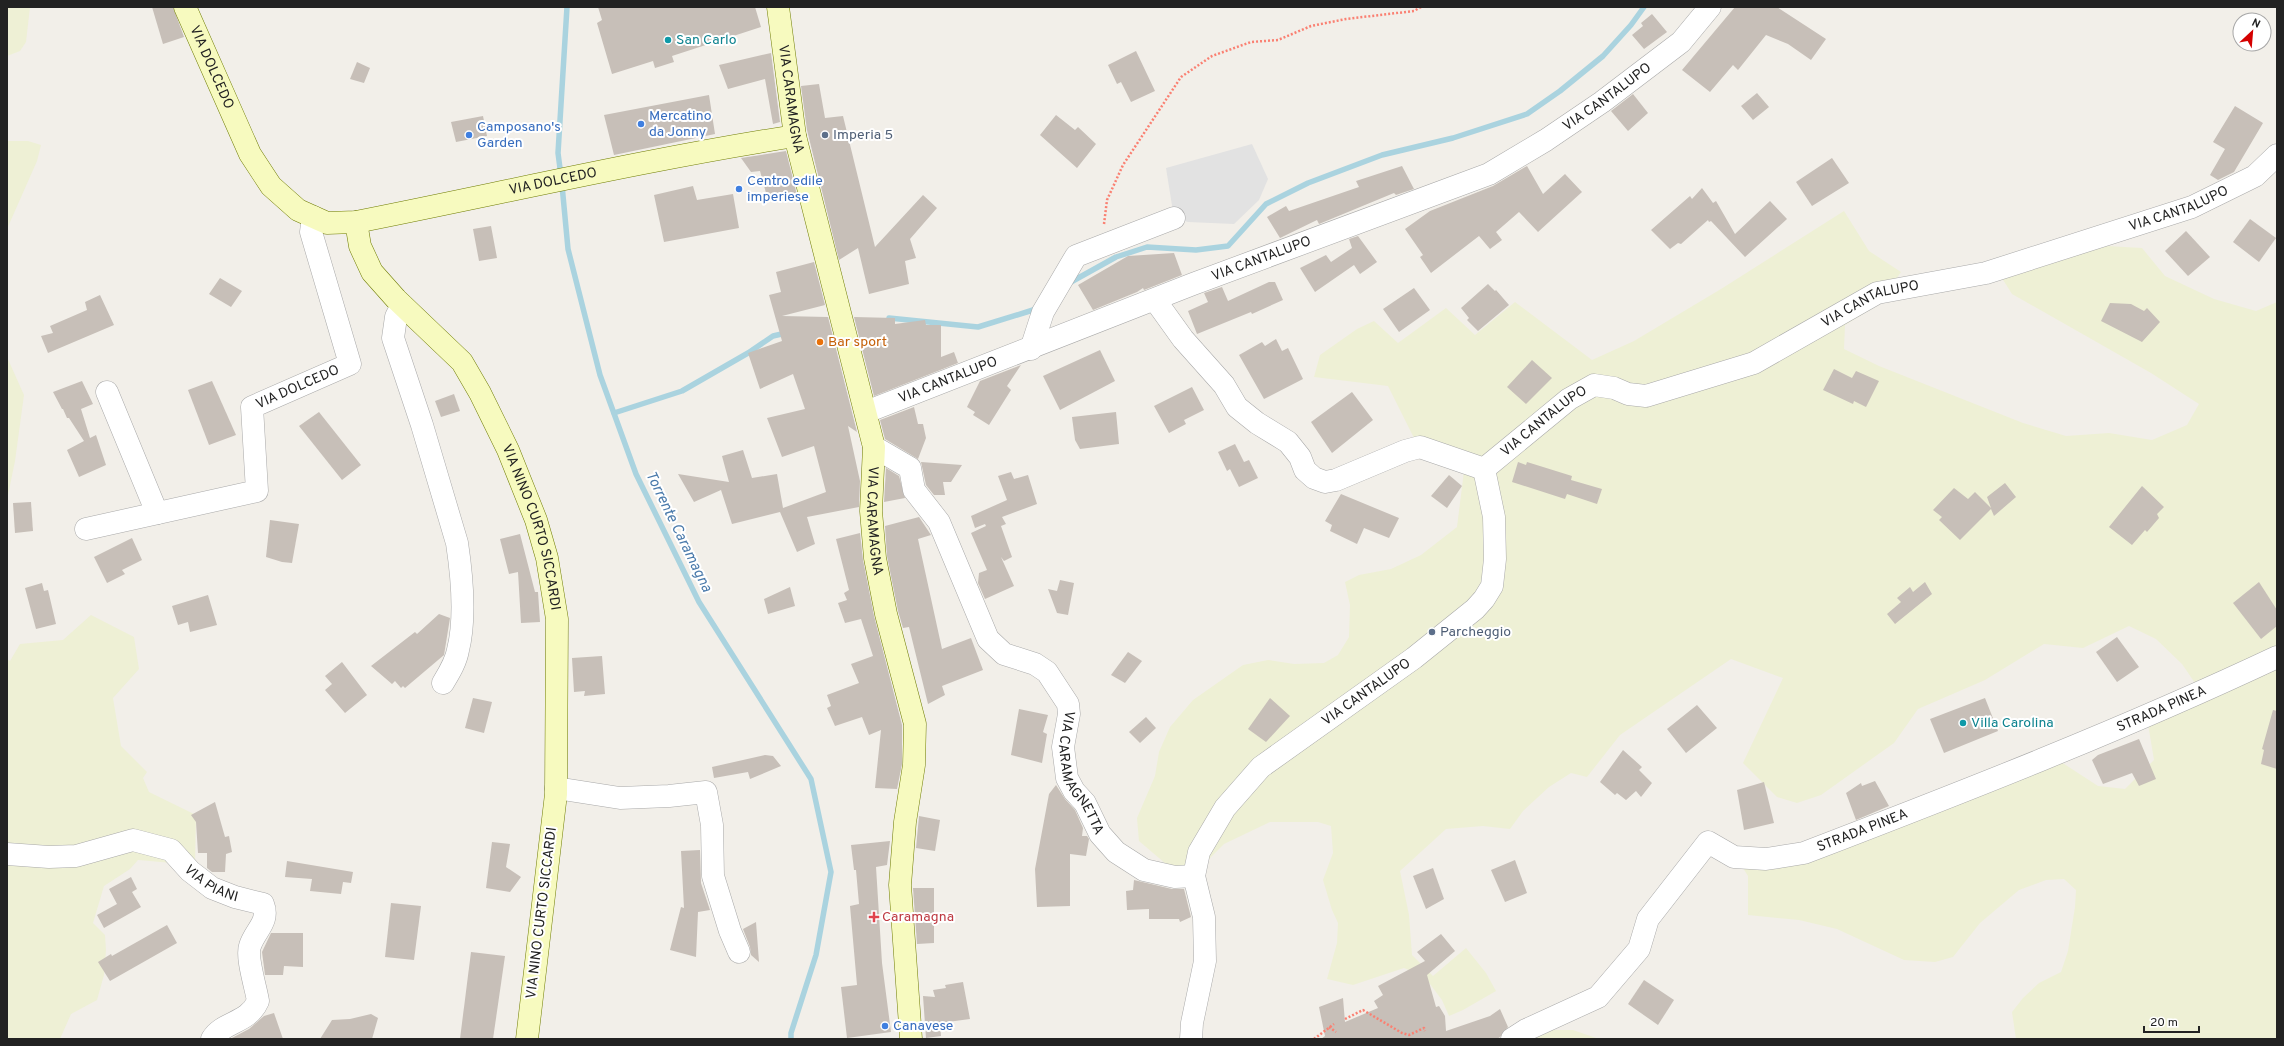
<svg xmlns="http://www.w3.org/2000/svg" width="2284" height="1046" font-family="Overpass,sans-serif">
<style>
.farmland{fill:#eef0d5}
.parking{fill:#e2e2e2}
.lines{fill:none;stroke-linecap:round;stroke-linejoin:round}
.stream{stroke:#aad3df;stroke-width:5.5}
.building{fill:#c7bfb8}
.street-casing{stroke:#a9a9a9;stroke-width:23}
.secondary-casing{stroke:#707d05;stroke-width:23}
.path{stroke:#fa8072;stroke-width:2.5;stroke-dasharray:2 2;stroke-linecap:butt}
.street{stroke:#fff;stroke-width:22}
.secondary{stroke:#f7fabf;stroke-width:22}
.culture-dot{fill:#0f9aa8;stroke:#fff;stroke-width:1.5}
.shop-dot{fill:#3f7fe0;stroke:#fff;stroke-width:1.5}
.service-dot{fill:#5c6f8a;stroke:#fff;stroke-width:1.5}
.food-dot{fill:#e8710a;stroke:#fff;stroke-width:1.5}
.health-dot{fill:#e0444e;stroke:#fff;stroke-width:1.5}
.labels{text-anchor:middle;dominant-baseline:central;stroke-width:4;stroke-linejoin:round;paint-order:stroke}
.culture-label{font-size:14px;fill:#0d838f;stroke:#fff;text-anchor:start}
.street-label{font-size:14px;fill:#222;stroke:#fff}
.shop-label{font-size:14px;fill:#366cbe;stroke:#fff;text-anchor:start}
.service-label{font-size:14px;fill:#4e5e75;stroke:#fff;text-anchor:start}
.food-label{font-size:14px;fill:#c56008;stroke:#fff;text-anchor:start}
.health-label{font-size:14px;fill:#be3a42;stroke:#fff;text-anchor:start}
.water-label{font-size:15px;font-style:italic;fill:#4a7aab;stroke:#fff}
</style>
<rect width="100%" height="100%" fill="#f2efe9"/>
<g class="farmland">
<path d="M7 7H30L26 42 20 51 7 56Z"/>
<path d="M7 141H28L41 145 37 161 7 229Z"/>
<path d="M1844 211 1869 251 1901 272 1878 305 1845 325 1844 349 1879 366 2023 423 2066 436 2109 433 2152 440 2187 425 2199 404 2151 373 2012 294 2000 275 2107 246 2142 248 2165 276 2214 299 2256 311 2277 302V1039H2016L2012 1012 2023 998 2039 983 2061 972 2068 951 2075 907 2076 890 2064 879 2046 880 2019 890 1980 923 1953 957 1935 962 1904 960 1837 929 1799 920 1748 915V876L1736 857 1811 848 2058 760 2098 786 2125 789 2154 760 2148 724 2195 683 2182 664 2156 639 2129 626 2083 648 2044 644 1985 680 1918 709 1894 743 1821 795 1797 803 1777 797 1743 763 1783 678 1731 659 1620 735 1587 777 1571 773 1549 787 1523 811 1510 829 1483 826 1446 829 1400 871 1409 915 1412 955 1433 976 1466 948 1486 973 1496 991 1463 1010 1449 1016 1442 1000 1424 976 1404 968 1353 985 1327 979 1337 943 1338 923 1332 910 1323 880 1333 853 1331 826 1318 822H1270L1224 844 1209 859 1190 873 1173 870 1139 841 1137 818 1155 776 1159 752 1170 727 1193 700 1243 665 1268 660 1294 664 1324 663 1338 655 1349 637 1350 605 1345 582 1359 575 1391 569 1421 555 1457 527 1465 463 1415 440 1388 386 1314 377 1320 355 1357 329 1374 321 1398 343 1446 308 1475 335 1515 302 1592 360 1634 341 1721 289Z"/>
<path d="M7 357 24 395 15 461 7 500Z"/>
<path d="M91 615 134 637 139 669 113 698 121 746 147 772 143 778 149 792 196 815 195 865 138 860 130 869 104 886 93 923 105 935 106 950 104 975 97 1000 71 1014 60 1039H7V659L10 661 20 644 63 640Z"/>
<path d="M1548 1030H1573L1599 1039H1524Z"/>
</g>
<path class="parking" d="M1252 144 1268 179 1259 200 1234 224 1188 222 1174 218 1166 168Z"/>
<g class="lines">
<g class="stream">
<path d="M561 176 558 153 567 7"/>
<path d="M562 185 568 249 600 375 636 474 699 602 811 779 831 872 816 955 791 1033V1039"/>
<path d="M1071 282 1116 257 1147 247 1196 250 1228 246 1266 204 1308 183 1382 155 1453 138 1527 114 1560 91 1603 56 1631 25 1644 7"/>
<path d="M889 318 978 327 1033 310 1037 307"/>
<path d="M614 413 682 391 748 353 773 336 786 333"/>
</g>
</g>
<g class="building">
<path d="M152 7H173L184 37 163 44Z"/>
<path d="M598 7H755L761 27 672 56 674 62 655 68 653 61 612 74 597 23 602 20Z"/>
<path d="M1735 7H1777L1826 39 1811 60 1788 44 1766 35 1738 70 1733 65 1710 92 1682 70Z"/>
<path d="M1652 14 1667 32 1644 49 1632 35 1643 26 1641 23Z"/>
<path d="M1136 51 1155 91 1131 102 1121 82 1117 84 1108 65Z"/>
<path d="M771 53 780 122 773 124 765 79 728 89 719 65Z"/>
<path d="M357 62 370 68 364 83 350 79Z"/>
<path d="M819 84 825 118 843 116 875 247 923 195 937 208 910 239 916 258 905 261 909 284 869 294 858 248 839 260 807 130 801 86Z"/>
<path d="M1757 93 1769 107 1753 120 1741 106Z"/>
<path d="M1633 94 1648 113 1628 131 1611 111Z"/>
<path d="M709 95 715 134 614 155 604 115Z"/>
<path d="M2235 106 2263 123 2234 172 2218 180 2210 175 2225 149 2213 142Z"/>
<path d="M1056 115 1075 130 1078 127 1096 144 1077 168 1040 135Z"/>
<path d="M483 116 487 136 456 142 451 122Z"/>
<path d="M786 151 797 195 772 201 766 193 760 171 751 172 741 158Z"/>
<path d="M1832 158 1849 183 1812 206 1796 182Z"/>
<path d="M1402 166 1414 189 1396 195 1394 193 1319 224 1317 220 1280 238 1267 217 1286 206 1289 211 1359 187 1356 181Z"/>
<path d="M1527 166 1543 194 1565 174 1582 192 1538 232 1519 212 1496 232 1502 240 1490 249 1479 236 1431 273 1420 257 1423 255 1405 229 1430 211 1493 186Z"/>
<path d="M693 186 697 200 733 194 739 228 664 242 654 195Z"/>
<path d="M1702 188 1713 203 1716 201 1735 234 1770 201 1787 219 1745 257 1711 221 1709 222 1708 220 1681 244 1678 243 1670 249 1651 230 1690 196 1692 199Z"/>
<path d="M2250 219 2276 238 2259 262 2233 242Z"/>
<path d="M491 226 497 258 479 261 473 229Z"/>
<path d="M2186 231 2210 257 2188 276 2165 251Z"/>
<path d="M1358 236 1377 262 1360 274 1354 265 1315 292 1300 268 1326 255 1331 262 1352 248 1349 239Z"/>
<path d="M1174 253 1182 275 1144 290 1143 288 1137 292 1093 310 1078 285 1128 256Z"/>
<path d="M814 262 825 305 782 316 828 317 857 432 848 426 860 481 859 507 807 517 815 544 797 552 780 512 732 524 721 490 694 502 678 474 729 482 722 456 743 450 752 478 777 474 783 508 826 492 814 446 782 457 767 418 805 409 793 374 760 389 748 353 782 341 769 295 781 292 776 272Z"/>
<path d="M220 278 242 291 231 307 209 294Z"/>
<path d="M1269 282H1275L1283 300 1252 314 1251 312 1197 334 1188 311 1208 302 1204 293 1222 287 1228 301Z"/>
<path d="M1488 284 1495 291 1496 290 1509 305 1478 331 1467 320 1469 318 1461 308Z"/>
<path d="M1414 288 1430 310 1399 332 1383 309Z"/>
<path d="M100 295 114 325 48 353 41 336 53 333 50 326 87 310 85 302Z"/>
<path d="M2110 303 2131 304 2144 311 2147 308 2160 322 2142 342 2101 321Z"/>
<path d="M854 317 895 318V324L925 320 926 325H941V357L954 352 958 363 874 396Z"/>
<path d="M1276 339 1282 351 1288 348 1303 379 1264 399 1239 355 1262 342 1265 346Z"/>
<path d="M1100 350 1115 381 1060 410 1043 376Z"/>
<path d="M1532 360 1552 378 1526 404 1507 387Z"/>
<path d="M1021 365 1007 386 1011 390 989 425 973 415 975 412 967 407 980 381Z"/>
<path d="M1834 369 1852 378 1856 371 1879 381 1866 407 1854 401 1853 404 1823 390Z"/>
<path d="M82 381 93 404 81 409 90 438 96 435 106 465 79 477 67 450 84 441 69 418H67L63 409H62L53 392Z"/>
<path d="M212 381 236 435 209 445 188 390Z"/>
<path d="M1192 387 1204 410 1184 420 1186 424 1169 433 1154 406Z"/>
<path d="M1352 392 1373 420 1332 453 1311 422Z"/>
<path d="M454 394 460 411 441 417 435 401Z"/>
<path d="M914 407 918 424H923L926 438 918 459 885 439 880 420Z"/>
<path d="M319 412 361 465 342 480 299 426Z"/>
<path d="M1116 412 1119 444 1080 449 1075 440 1072 417Z"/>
<path d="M1235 444 1244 462 1249 460 1258 478 1239 487 1230 469 1227 471 1218 452Z"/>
<path d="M921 462 962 465 951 482H943L945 495H934L926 485Z"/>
<path d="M1518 462 1526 465 1527 462 1572 476 1571 480 1602 489 1597 504 1567 494 1565 499 1512 482Z"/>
<path d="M886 468 899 476 905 498 884 502Z"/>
<path d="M1011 472 1014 479 1028 475 1037 504 1002 517 1006 524 1001 526 1012 557 1004 561 1001 557 1014 586 985 599 978 583 979 573 987 570 971 533 986 526 985 524 975 528 971 516 1007 500 998 476Z"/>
<path d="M1449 475 1462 486 1447 508 1431 496Z"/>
<path d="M2005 483 2016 497 1994 516 1991 509 1960 540 1939 520 1942 517 1933 510 1954 488 1968 499 1975 492 1991 508 1987 497Z"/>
<path d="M2142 486 2164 507 2157 514 2159 518 2147 532 2145 530 2132 545 2109 527Z"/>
<path d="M1341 494 1399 518 1389 538 1364 528 1357 544 1330 531 1332 525 1325 521Z"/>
<path d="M31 502 33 531 15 533 13 503Z"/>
<path d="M919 517 931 535 918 539 942 649 971 638 983 670 942 686 945 695 928 704 909 627 903 628 898 611 887 556 885 526Z"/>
<path d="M270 520 299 524 292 563 282 562 266 557Z"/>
<path d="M860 533 863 560 874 616 902 725V764L897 789 875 788 881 730 869 735 862 717 835 726 827 708 831 706 827 695 859 683 851 664 873 656 861 619 845 623 838 603 847 600 844 593 849 590 836 539Z"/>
<path d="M520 534 535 592H538L540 622 521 623 518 572 509 574 500 539Z"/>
<path d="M132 538 142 560 122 570 125 574 107 583 94 557Z"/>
<path d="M1060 580 1074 583 1068 615 1057 613 1048 589 1057 591Z"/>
<path d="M1925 582 1932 594 1895 624 1887 614 1901 602 1897 598 1910 587 1913 592Z"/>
<path d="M2259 582 2277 610V626L2261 639 2233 603Z"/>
<path d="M42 583 44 591 48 590 56 624 36 629 25 588Z"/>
<path d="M790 587 795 606 768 614 764 599Z"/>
<path d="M208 595 217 625 190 632 188 622 178 625 172 606Z"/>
<path d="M439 614 450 618 444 655 405 688 403 686 401 688 395 681 392 684 371 666 415 632 417 634Z"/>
<path d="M2117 637 2139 667 2117 682 2096 652Z"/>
<path d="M1128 652 1142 661 1125 683 1111 675Z"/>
<path d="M602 656 605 694 584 696 585 691 574 692 572 658Z"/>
<path d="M342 662 367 695 345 713 325 690 332 684 325 676Z"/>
<path d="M473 698 492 702 484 733 465 728Z"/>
<path d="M1270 698 1290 716 1266 742 1248 729Z"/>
<path d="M1985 698 1998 731 1944 753 1930 719Z"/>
<path d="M1697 705 1717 728 1686 753 1667 729Z"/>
<path d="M1019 709 1048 715 1043 732 1047 734 1042 763 1011 755Z"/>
<path d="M2273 710 2277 711V769L2261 764 2264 750 2262 749Z"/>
<path d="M1146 717 1156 728 1140 743 1129 732Z"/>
<path d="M2139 739 2156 779 2139 786 2132 773 2103 784 2092 760 2098 755Z"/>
<path d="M1623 750 1642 767 1639 770 1652 783 1641 797 1636 791 1626 800 1617 793 1615 795 1600 782Z"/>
<path d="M765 755 773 756 781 766 750 779 748 772 714 778 712 767Z"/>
<path d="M1875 781 1889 806 1856 820 1846 793 1861 783 1862 786Z"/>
<path d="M1764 782 1774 823 1744 830 1737 790Z"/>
<path d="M1056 785 1065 799 1075 810 1083 828 1082 836H1087L1089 839 1086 856 1070 854V906L1037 907 1035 869 1049 794Z"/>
<path d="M215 802 225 837 229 836 232 852 226 854 225 872H212L207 868V853H198L196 822 191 815Z"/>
<path d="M919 816 940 820 935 851 916 848Z"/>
<path d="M890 841 887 865 876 867 882 963 891 1032 847 1038 841 987 857 985 850 906 859 904 856 870H854L851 845Z"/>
<path d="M492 842 510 844 506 867 521 877 510 892 486 888Z"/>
<path d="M700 850 701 883 710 910 698 912 696 957 670 950 681 907 684 908 681 851Z"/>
<path d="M1515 860 1527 893 1505 902 1491 870Z"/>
<path d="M287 861 353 872 351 883 343 882 341 894 310 891 312 879 285 877Z"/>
<path d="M1433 868 1444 899 1426 909 1413 876Z"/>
<path d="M131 877 137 889 132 892 141 907 104 928 97 915 117 904 109 889Z"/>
<path d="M1134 880 1172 889H1184L1191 917 1180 922 1179 919H1149V909L1127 910 1126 891 1133 890Z"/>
<path d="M913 888H934V943L917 944Z"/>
<path d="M391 903 421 906 414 960 385 957Z"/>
<path d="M756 922 759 962 751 955 750 947 743 929Z"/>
<path d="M167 925 177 943 110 981 98 962 111 954 112 956Z"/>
<path d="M271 933H303V967L284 966 283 975H265L262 952Z"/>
<path d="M1441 934 1455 951 1427 975 1436 1007 1439 1006 1445 1016 1446 1031 1490 1016 1500 1009 1508 1027 1500 1037 1497 1039H1321L1325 1036 1319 1007 1343 998 1345 1022 1378 1008 1374 1001 1383 995 1378 986 1425 961 1417 952Z"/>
<path d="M471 952 505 956 493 1039H460Z"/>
<path d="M1644 980 1674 1000 1658 1025 1628 1004Z"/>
<path d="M963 982 970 1019 940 1023 941 1036 926 1038 923 996 935 997 933 990 946 988 945 985Z"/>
<path d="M274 1013 283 1039H230L249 1029 264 1016Z"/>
<path d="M371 1014 378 1018 372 1039H320L332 1020 350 1019Z"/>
</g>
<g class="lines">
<g class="street-casing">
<g id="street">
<path id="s1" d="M1155 300 1183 339 1224 385 1237 407 1257 423 1288 442 1300 457 1305 470 1314 478 1325 482 1336 480 1405 451 1420 447 1484 469 1569 399 1594 385 1614 388 1628 394 1646 396 1754 363 1877 293 1986 273 2192 207 2255 176 2277 155"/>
<path d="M402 305 396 317 393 338 422 425 457 543C462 576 466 618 458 650 456 662 449 673 443 683"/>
<path d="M1031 349 1043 312 1076 256 1174 218"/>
<path d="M107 392 157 513"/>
<path id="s2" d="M866 412 1193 284 1489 174 1546 140 1602 102 1681 42 1710 7"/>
<path id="s3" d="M874 447 910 468 914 490 939 522 988 639 1004 654 1035 664 1047 672 1068 704 1069 714 1063 747 1067 778 1074 791 1085 803 1100 834 1116 852 1144 870 1175 877 1194 876"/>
<path id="s4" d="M86 529 257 491 252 407 350 364 311 232 313 217"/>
<path d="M556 788 620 798 669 796 706 792 712 825 713 876 730 931 739 952"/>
<path id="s5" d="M7 854 49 857 76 856 133 840 171 850 190 871 212 888 235 897 263 904C270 922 255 930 250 946 246 957 256 988 258 1001 248 1024 223 1021 212 1039"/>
<path id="s6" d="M1191 1039 1192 1023 1205 961 1204 917 1194 876 1199 852 1225 808 1261 767 1414 658 1475 609 1484 599 1492 586 1495 559 1494 517 1484 469"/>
<path id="s7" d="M1512 1039 1526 1030 1598 997 1639 949 1648 919 1708 842 1734 857 1766 859 1804 853C1963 792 2122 730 2277 657"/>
</g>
</g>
<g class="secondary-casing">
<g id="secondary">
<path id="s8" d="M185 7 250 154 271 186 298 210 327 223 356 222C502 193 648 159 795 136"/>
<path id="s9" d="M778 7 795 136 874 447 871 511 875 558 886 614 915 724 914 765 905 822 900 885 911 1039"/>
<path id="s10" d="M356 222 360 246 372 272 396 299 462 362 480 393 508 450 536 520 547 558 557 619 556 794 527 1039"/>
</g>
</g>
<g class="path">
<path d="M1104 224 1107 200 1123 165 1181 77 1212 56 1251 42 1278 40 1311 26 1346 19 1414 11 1421 7"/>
<path d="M1345 1019 1363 1010 1402 1033 1409 1035 1424 1028 1425 1031"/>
<path d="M1329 1027 1336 1032"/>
<path d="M1427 1038V1039"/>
<path d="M1314 1039 1334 1024"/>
</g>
<use href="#street" class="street"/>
<use href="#secondary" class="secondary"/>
</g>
<g class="culture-dot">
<circle cx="668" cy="40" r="4"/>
<circle cx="1963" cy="723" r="4"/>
</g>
<g class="shop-dot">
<circle cx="641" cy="124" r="4"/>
<circle cx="469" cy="135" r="4"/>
<circle cx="739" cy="189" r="4"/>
<circle cx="885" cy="1026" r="4"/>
</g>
<g class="service-dot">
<circle cx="825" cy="135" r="4"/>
<circle cx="1432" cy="632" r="4"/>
</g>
<circle class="food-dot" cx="820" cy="342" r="4"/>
<path class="health-dot" d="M872 911h4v4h4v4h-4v4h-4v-4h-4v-4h4z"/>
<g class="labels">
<g class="culture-label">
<text x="676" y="40">San Carlo</text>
<text x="1971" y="723">Villa Carolina</text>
</g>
<g class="street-label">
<text stroke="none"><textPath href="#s8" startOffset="66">VIA DOLCEDO</textPath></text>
<text stroke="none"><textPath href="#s2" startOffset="808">VIA CANTALUPO</textPath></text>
<text stroke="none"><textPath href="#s9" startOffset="93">VIA CARAMAGNA</textPath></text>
<text stroke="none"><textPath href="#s8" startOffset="497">VIA DOLCEDO</textPath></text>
<text stroke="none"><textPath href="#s1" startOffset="1184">VIA CANTALUPO</textPath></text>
<text stroke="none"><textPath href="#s2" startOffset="424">VIA CANTALUPO</textPath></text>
<text stroke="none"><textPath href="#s1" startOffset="860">VIA CANTALUPO</textPath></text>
<text stroke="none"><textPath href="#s2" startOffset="88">VIA CANTALUPO</textPath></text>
<text stroke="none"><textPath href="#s4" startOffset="309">VIA DOLCEDO</textPath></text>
<text stroke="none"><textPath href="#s1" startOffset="500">VIA CANTALUPO</textPath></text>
<text stroke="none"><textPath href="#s9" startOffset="525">VIA CARAMAGNA</textPath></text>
<text stroke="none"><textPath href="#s10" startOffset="361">VIA NINO CURTO SICCARDI</textPath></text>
<text stroke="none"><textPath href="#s6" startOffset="425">VIA CANTALUPO</textPath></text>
<text stroke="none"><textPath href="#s7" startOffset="774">STRADA PINEA</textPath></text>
<text stroke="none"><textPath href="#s3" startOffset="412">VIA CARAMAGNETTA</textPath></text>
<text stroke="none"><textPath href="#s7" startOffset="451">STRADA PINEA</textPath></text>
<text stroke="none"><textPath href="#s5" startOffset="221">VIA PIANI</textPath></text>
<text transform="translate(542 913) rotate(-83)">VIA NINO CURTO SICCARDI</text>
</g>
<g class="shop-label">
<text x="649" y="116">Mercatino<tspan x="649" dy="16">da Jonny</tspan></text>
<text x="477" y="127">Camposano's<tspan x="477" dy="16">Garden</tspan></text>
<text x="747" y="181">Centro edile<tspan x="747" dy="16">imperiese</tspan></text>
<text x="893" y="1026">Canavese</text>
</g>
<g class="service-label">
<text x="833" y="135">Imperia 5</text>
<text x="1440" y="632">Parcheggio</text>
</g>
<g class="food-label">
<text x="828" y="342">Bar sport</text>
</g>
<g class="health-label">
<text x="882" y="917">Caramagna</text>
</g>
<g class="water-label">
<text transform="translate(678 532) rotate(64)">Torrente Caramagna</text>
</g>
</g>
<rect width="2284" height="1046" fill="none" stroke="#222222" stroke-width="16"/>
<g transform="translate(2252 32) rotate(26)"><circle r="19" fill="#ffffff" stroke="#a7a7a7"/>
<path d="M0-3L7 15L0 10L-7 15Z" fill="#d40000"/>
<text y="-6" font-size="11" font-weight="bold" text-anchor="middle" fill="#222222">N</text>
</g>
<path d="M2144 1026v6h55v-6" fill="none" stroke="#222222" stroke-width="2"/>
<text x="2150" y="1026" font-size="12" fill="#222222" stroke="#ffffff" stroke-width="3" paint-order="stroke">20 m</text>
</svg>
